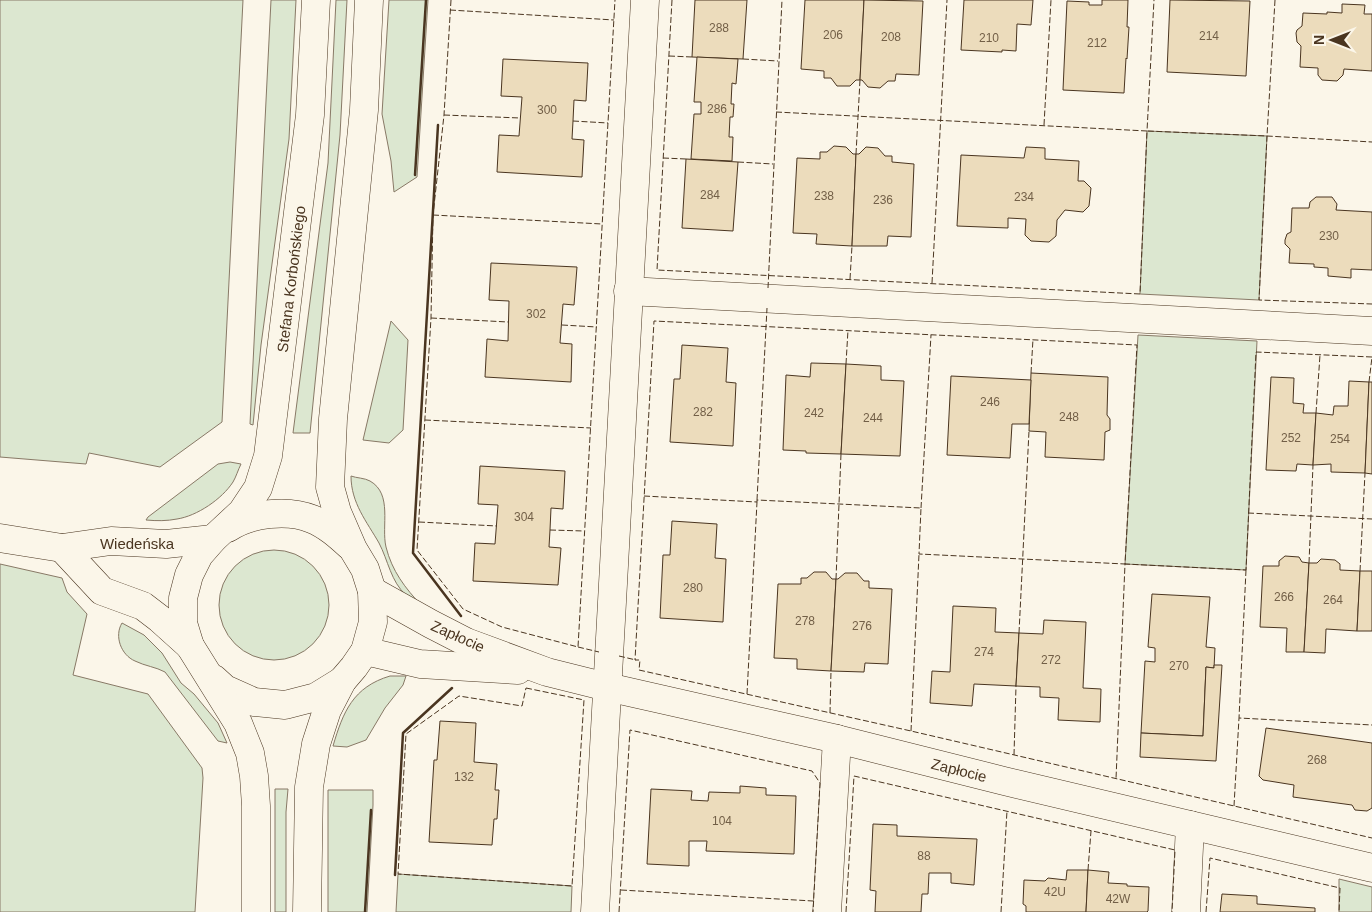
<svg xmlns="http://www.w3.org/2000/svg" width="1372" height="912" font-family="Arial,sans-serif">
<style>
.green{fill:#dce7d0;stroke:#887966}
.building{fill:#ecdcbc;stroke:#4a3520}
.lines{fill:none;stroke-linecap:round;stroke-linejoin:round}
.street-casing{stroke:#4a3520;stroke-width:29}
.secondary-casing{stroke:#4a3520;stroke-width:29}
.street{stroke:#fbf6e9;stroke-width:28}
.secondary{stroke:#fbf6e9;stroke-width:28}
.fence{stroke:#4a3520;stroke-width:1;stroke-dasharray:6 2.5;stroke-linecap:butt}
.wall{stroke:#4a3520;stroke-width:2.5}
.labels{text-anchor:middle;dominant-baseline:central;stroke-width:4;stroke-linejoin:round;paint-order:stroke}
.number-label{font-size:12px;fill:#725f47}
.street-label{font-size:15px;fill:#4a3520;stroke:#fbf6e9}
</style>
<rect width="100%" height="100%" fill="#fbf6e9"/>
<g class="green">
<path d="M0 0H243L222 422 160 467 89 453 86 464 0 457Z"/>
<path d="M271 0H296L289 139 261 345 253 425 250 424Z"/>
<path d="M336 0H347L340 135 310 433H293L328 163Z"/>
<path d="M389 0H428L417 177 394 192 391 161 382 114Z"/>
<path d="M1147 131 1267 136 1259 300 1140 294Z"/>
<path d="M391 321 408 340 403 430 389 443 363 440Z"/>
<path d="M1138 335 1257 341 1246 570 1125 564Z"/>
<path d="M230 462 241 464C238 470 236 477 233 482 222 499 197 516 177 519 167 521 157 521 146 520L148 517 218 464Z"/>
<path d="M351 476C356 478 365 478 370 481 393 494 381 526 386 547 392 571 405 588 422 606 417 602 410 599 406 595 391 582 388 560 379 543 367 522 351 503 351 476Z"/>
<circle cx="274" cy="605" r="55"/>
<path d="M0 564 62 578 67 592 87 614 73 675 148 694 202 768 203 778 195 912H0Z"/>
<path d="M122 623 144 635 162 653 181 683 194 694 218 723 227 743 218 741 165 672C156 667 145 666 135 661 121 655 114 636 122 623Z"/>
<path d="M390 676H406L403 685 385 708 366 740 347 747 333 746C343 712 353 687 390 676Z"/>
<path d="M275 789H288L286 812V912H275Z"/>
<path d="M328 790H373V805L367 912H328Z"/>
<path d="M398 874 572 886 571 912H396Z"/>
<path d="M1339 879 1372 887V912H1339Z"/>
</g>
<g class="building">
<path d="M695 0H747L743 59 692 57Z"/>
<path d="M805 0H864L860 80H856L850 86H837L831 78H824V71L801 69Z"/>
<path d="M864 0 923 1 919 75 896 74 895 81H888L880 88 868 87 862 80H860Z"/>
<path d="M964 0H1033L1031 25 1017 24 1016 51 1002 50V52L961 50Z"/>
<path d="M1102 0H1128L1127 27H1129L1127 59 1126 58 1124 93 1063 90 1067 1 1089 2V5H1102Z"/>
<path d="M1170 0 1250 1 1246 76 1167 72Z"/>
<path d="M1342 4 1365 5 1364 14H1372V71L1344 69 1343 75 1337 81 1322 80 1318 75V68L1300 67 1301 46 1297 42 1296 33 1297 30 1302 26 1303 13 1327 14V12L1342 13Z"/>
<path d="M697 57 738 59 736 84 732 83 731 104H734L733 117H730L729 137H733L732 161 691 159 694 114H701V102H694Z"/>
<path d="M503 59 588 63 586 101 574 100 573 121 572 139 584 140 582 177 497 172 499 135 519 136 522 97 501 96Z"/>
<path d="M834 146 846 147 853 154H856L852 246 816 244 817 234 793 233 797 158 820 159V152H827Z"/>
<path d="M866 147 878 148 885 156H892V162L914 164 911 237 888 236 887 246H852L856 154H859Z"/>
<path d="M1026 147 1045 148V159L1079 161 1078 181H1084L1091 188 1089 206 1083 212 1065 210 1057 220 1056 236 1049 242 1031 241 1025 235 1026 219 1008 218V228L957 226 961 155 1024 158Z"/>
<path d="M686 159 738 162 733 231 682 228Z"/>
<path d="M1316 197H1332L1337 204 1336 210 1372 212V270L1351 269V278L1328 276V268L1314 267V264L1289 263 1290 249 1285 244V240L1287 234 1291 232 1292 208H1309L1310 202Z"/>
<path d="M491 263 577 267 574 305 563 304 560 343 572 344 571 382 485 377 487 339 508 341 509 301 489 300Z"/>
<path d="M682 345 728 348 726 382 736 383 733 446 670 442 674 379H680Z"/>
<path d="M811 363 846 364 841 454 806 453V451L783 450 786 375 810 377Z"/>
<path d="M846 364 881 366V380L904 381 900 456 841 454Z"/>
<path d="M1031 373 1108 377 1107 415 1110 419V430L1105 432 1104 460 1045 457 1046 432 1029 431Z"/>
<path d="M951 376 1031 380 1029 424H1012L1010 458 947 455Z"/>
<path d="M1271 377 1294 378 1293 403 1304 404 1303 413H1316L1313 465 1297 464 1296 471 1266 470Z"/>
<path d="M1349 381 1369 382 1365 473 1331 472V464L1313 465 1316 413 1333 415 1334 406H1348Z"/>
<path d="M1369 382H1372V474L1365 473Z"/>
<path d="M480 466 565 471 563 509 551 508 550 530 549 547 561 548 558 585 473 581 475 543 495 544 498 505 478 504Z"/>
<path d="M672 521 717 524 715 558 726 559 723 622 660 618 663 555H670Z"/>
<path d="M1285 556 1299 557 1302 562 1309 563 1304 652H1286L1287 628 1260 627 1263 566H1279V561Z"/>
<path d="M1321 559 1335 560 1340 564V570L1360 571 1357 631 1326 629 1325 653 1304 652 1309 563H1317Z"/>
<path d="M1360 571H1372V631H1357Z"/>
<path d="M814 572H826L832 579H836L831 671 797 669V659L774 658 778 584H801V578H807Z"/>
<path d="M845 573H857L864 581H869V588L892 589 888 664 865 663 864 672 831 671 836 579H838Z"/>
<path d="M1152 594 1210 597 1206 647 1215 648 1214 668 1206 667 1203 736 1141 733 1145 661 1155 662V648L1148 647Z"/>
<path d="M953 606 996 608 995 632 1019 633 1016 686 974 684 972 706 930 703 932 671 950 672Z"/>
<path d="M1044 620 1086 622 1083 688 1101 689 1100 722 1058 720 1059 698 1040 697V687L1016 686 1019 633 1043 634Z"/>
<path d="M1214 665H1222L1216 761 1140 757 1141 733 1203 736 1206 667 1214 668Z"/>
<path d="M440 721 476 723 474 762 497 764 495 790H499L497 819H494L492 845 429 842 434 760H437Z"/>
<path d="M1266 728 1372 743V808L1367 811 1355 810 1352 805 1293 797 1294 785 1263 780 1259 776Z"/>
<path d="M740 786 766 788V795L796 796 794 854 706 851 707 841H689V866L647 864 651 789 692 791 691 800 708 801 709 792 740 793Z"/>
<path d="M873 824 897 825V836L977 839 974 885 951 883V873H929L928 894H922L921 912H875L876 891 870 890Z"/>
<path d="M1067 870H1088L1086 912H1026V906L1023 904 1024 880 1045 881 1048 878 1066 880Z"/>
<path d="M1088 870 1109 872 1108 883 1127 884V886L1149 887 1148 911 1147 912H1086Z"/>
<path d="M1222 894 1257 896V904L1315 908V912H1220Z"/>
</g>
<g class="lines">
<g class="street-casing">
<g id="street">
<path d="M628 291 1372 331"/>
<path d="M0 538 62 548 111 541 166 544 213 539"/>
<path d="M62 548 102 591 143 606 160 619 190 646"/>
<path d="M372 591 431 624 466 642 547 672 607 687 837 739 1004 781 1372 868"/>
<path d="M365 651 420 664 518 670"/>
<path d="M595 912 645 0"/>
<path d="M827 912 837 739"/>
<path d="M1186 912 1190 825"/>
</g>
</g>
<g class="secondary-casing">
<g id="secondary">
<path d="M228 528C250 513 288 509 312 519 327 525 339 536 350 546"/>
<path d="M214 679 225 689 254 702 285 705 316 697 342 681"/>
<path d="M256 912V806L254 776 250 753 238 723 190 646 183 623V598L189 575 199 555 213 539 242 512 258 488 268 456 310 115 316 0"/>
<path d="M307 912 309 787 316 744 327 710 342 681 354 667 365 651 373 622 372 591 365 569 353 549 337 512 330 487 333 419 364 110 369 0"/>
</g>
</g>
<use href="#street" class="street"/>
<use href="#secondary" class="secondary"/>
<g class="fence">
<path d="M451 0 444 115 433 215 431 318 417 550 463 609 502 627 578 647 615 0"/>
<path d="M672 0 657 270 1140 294 1147 131 1267 136 1259 300 1372 304"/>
<path d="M1275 0 1267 136 1372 142"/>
<path d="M450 10 614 20"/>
<path d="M669 56 692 57"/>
<path d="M743 59 778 61"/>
<path d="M776 112 1147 131 1154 0"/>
<path d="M444 115 520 118"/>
<path d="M573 121 608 123"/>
<path d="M1044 125 1051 0"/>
<path d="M856 154 860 80"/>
<path d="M663 158 686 159"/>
<path d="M738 162 773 164"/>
<path d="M433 215 602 224"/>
<path d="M850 279 852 246"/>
<path d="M932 283 947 0"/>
<path d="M768 288 782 0"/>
<path d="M431 318 508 322"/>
<path d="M562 325 597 327"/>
<path d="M1372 357 1256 352 1246 570 1125 564 1137 345 654 321 635 660H640L639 670 911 731 1372 838"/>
<path d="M846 364 848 330"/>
<path d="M1031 373 1033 339"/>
<path d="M1369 382 1372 357"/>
<path d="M1316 413 1320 355"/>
<path d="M425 420 591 428"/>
<path d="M644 496 757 502V500L921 508 919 554 1125 564 1116 779"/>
<path d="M757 500 767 308"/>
<path d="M921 508 931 335"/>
<path d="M1248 513 1372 519"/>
<path d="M419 522 497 526"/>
<path d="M550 530 584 531"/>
<path d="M1309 563 1313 465"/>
<path d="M1246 570 1239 718 1372 725"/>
<path d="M1360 571 1365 473"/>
<path d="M836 579 841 454"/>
<path d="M1019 633 1029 431"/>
<path d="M578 647 599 652"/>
<path d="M619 656 636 660"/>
<path d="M526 688 584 700 572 886 398 874 406 734 459 696 522 706Z"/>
<path d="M747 694 757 502"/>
<path d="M830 713 831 671"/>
<path d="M911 731 919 554"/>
<path d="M1014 755 1016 686"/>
<path d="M1234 806 1239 718"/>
<path d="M1088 870 1091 831"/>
<path d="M621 890 813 901"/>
<path d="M619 912 630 730 812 771 820 783 813 912"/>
<path d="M846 912 854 776 1175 850 1172 912"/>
<path d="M1001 912 1007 811"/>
<path d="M1206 912 1210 858 1340 888 1339 912"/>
</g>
<g class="wall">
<path d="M438 125 413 553 461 616"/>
<path d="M415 175 426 0"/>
<path d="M395 875 403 733 452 688"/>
<path d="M365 912 371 810"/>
</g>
</g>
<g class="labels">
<g class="number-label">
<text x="719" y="28">288</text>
<text x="833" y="35">206</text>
<text x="1209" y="36">214</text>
<text x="891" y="37">208</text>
<text x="989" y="38">210</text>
<text x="1097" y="43">212</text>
<text x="717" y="109">286</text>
<text x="547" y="110">300</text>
<text x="710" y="195">284</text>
<text x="824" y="196">238</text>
<text x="1024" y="197">234</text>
<text x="883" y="200">236</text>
<text x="1329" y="236">230</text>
<text x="536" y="314">302</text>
<text x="990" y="402">246</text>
<text x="703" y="412">282</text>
<text x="814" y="413">242</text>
<text x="1069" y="417">248</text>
<text x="873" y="418">244</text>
<text x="1291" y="438">252</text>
<text x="1340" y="439">254</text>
<text x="524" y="517">304</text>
<text x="693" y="588">280</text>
<text x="1284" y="597">266</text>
<text x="1333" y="600">264</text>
<text x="805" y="621">278</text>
<text x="862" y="626">276</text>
<text x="984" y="652">274</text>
<text x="1051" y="660">272</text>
<text x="1179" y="666">270</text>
<text x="1317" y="760">268</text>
<text x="464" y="777">132</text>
<text x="722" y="821">104</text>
<text x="924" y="856">88</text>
<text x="1055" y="892">42U</text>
<text x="1118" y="899">42W</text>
</g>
<g class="street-label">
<text transform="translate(291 279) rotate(-83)">Stefana Korbońskiego</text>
<text x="137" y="543">Wiedeńska</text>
<text transform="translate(458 636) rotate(24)">Zapłocie</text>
<text transform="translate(959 770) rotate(14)">Zapłocie</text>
</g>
</g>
<g transform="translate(1332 40) rotate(270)" stroke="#fbf6e9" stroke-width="4" paint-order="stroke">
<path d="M0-4L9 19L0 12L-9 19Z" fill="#4a3520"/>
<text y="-8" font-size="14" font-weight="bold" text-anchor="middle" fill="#4a3520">N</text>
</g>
</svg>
